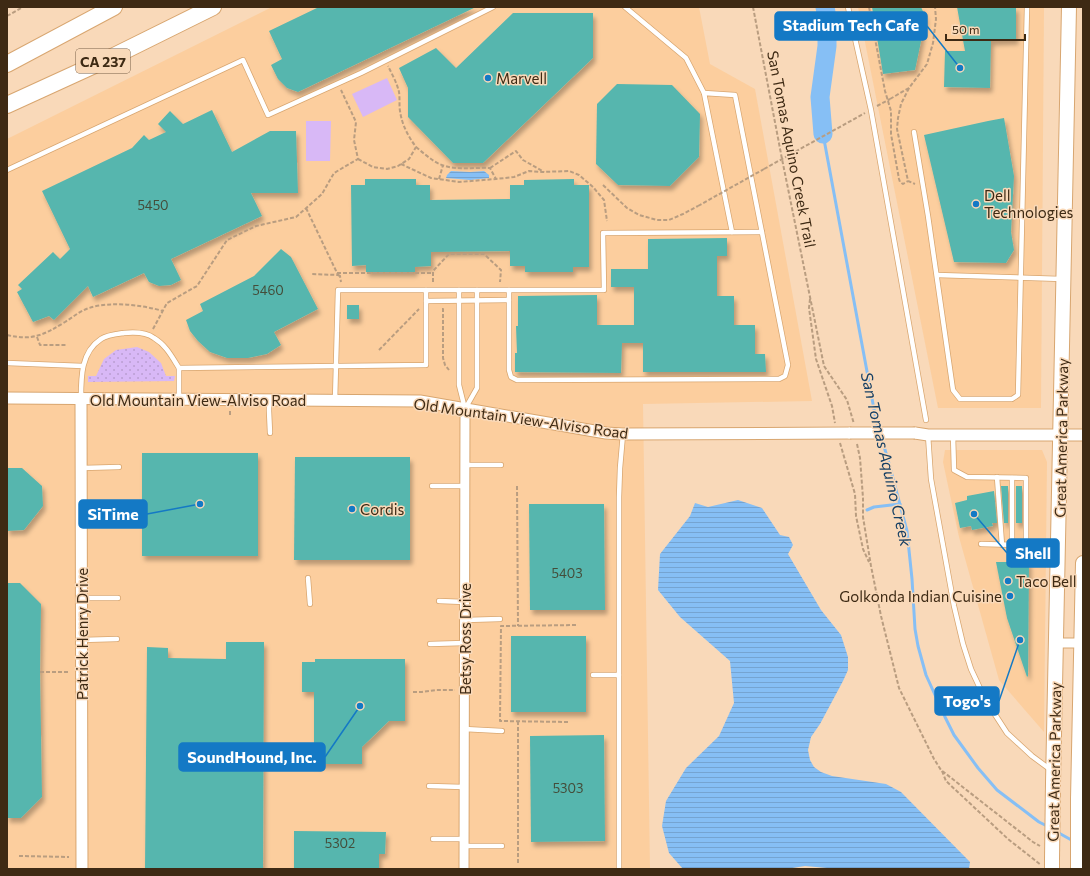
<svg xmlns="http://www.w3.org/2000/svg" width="1090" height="876" font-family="Commissioner,sans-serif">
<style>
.built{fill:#fcce9e}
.grass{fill:url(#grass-dots)}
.pitch{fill:#d8b8f6}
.water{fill:url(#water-rules)}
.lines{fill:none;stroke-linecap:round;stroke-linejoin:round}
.stream{stroke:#86bff5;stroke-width:3}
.river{stroke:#86bff5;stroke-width:19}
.building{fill:#56b6ae;filter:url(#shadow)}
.service-casing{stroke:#d8a670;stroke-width:6}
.minor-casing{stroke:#d8a670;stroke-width:11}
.tertiary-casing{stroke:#d8a670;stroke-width:13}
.primary-casing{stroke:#d8a670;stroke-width:16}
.motorway-casing{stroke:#d8a670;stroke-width:18}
.path{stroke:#b99d80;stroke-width:2;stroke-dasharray:4 2;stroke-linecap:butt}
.service{stroke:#fff;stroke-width:4.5}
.minor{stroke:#fff;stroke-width:9}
.tertiary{stroke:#fff;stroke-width:11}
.primary{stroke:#fff;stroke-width:14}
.motorway{stroke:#fff;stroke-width:16}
.tertiary-bridge-casing{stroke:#d8a670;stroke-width:13;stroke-linecap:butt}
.primary-bridge-casing{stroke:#d8a670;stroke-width:16;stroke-linecap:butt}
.path-bridge{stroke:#b99d80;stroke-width:2;stroke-dasharray:4 2;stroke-linecap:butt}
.tertiary-bridge{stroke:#fff;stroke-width:11}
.primary-bridge{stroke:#fff;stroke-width:14}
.poi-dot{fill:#1479c5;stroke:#f9d9b9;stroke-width:1.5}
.labels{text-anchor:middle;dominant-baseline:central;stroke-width:3;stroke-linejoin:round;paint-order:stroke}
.number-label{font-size:13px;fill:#444d3a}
.shield{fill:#f9d9b9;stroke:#765e46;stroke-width:1}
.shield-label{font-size:14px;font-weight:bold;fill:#3e2a14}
.poi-label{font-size:15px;fill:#3e2a14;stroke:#f9d9b9;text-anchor:start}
.street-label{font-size:15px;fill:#3e2a14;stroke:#f9d9b9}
.water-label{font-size:16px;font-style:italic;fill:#174064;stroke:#f9d9b9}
.leader{fill:none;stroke:#1479c5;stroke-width:1.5}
.callout-dot{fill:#1479c5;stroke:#f9d9b9;stroke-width:1.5}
.callout{fill:#1479c5;stroke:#1479c5;stroke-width:1.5}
.callout-label{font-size:16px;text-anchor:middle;font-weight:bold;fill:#fff}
</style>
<defs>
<pattern id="grass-dots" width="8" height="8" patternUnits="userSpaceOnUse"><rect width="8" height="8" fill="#d8b8f6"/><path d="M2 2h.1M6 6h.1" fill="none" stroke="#ba9ed2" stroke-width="1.8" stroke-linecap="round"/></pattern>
<pattern id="water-rules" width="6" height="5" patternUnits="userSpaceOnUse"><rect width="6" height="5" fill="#86bff5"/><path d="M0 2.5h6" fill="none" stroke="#75a4d1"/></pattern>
<filter id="shadow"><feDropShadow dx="2.5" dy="4.5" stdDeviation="2" flood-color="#0004"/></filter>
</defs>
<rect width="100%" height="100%" fill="#f9d9b9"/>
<g class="built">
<path d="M272 7H699L710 64 755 89 812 401 643 404 650 869H7V139Z"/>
<path d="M858 7H1044L1041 408H938Z"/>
<path d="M945 450H1042L1047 462 1044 732 999 680 959 537 943 462Z"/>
</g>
<path class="grass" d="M137 347 149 352 161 363 166 376H175L174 381 88 382V376H96L104 359 116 350Z"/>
<g class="pitch">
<path d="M387 78 397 100 363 117 352 94Z"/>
<path d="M306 121H331L330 161H306Z"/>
</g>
<g class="water">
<path d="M451 171 470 172 484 171 489 175V178L470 180 446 178 447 175Z"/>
<path d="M738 500 762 508 780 535 789 537 793 545 788 554 821 610 841 635 848 657V670L843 681 820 724 811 737 808 750 810 760 814 767 821 772 832 776 886 784 901 792 970 862 969 869H838L805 866 786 869H683L669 853 662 826 666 801 686 768 719 736 734 703 730 661 680 617 658 590 660 554 690 516 695 503 708 507Z"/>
</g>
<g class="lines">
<g class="stream">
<path d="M823 134 876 420 879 430"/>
<path d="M881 436 888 460 907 531 912 579 915 629 918 646 926 675 945 717 954 735 978 768 997 790 1039 822 1049 827"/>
<path d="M867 510 874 507 900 504"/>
<path d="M1057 832 1075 842"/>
</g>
<path class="river" d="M823 134 820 97 827 46V18L825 7"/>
</g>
<g class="building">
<path d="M319 7H476L298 92 287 88 278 79 271 65 282 59 269 31Z"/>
<path d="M872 7H921L926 18 915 70 883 74Z"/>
<path d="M957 7H1016V40L991 41 990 88 944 87 945 51H965Z"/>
<path d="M513 13H593V58L483 163H453L408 117V88L399 68 436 48 456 68Z"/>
<path d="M617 84 672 85 700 114 699 157 670 186 618 185 596 164 597 104Z"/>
<path d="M212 110 232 152 270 131H296L298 193H251L262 216 171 259 181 280 171 285 159 286 149 282 144 273 93 297 88 286 54 320 49 316 33 322 17 292 22 289 18 285 53 252 60 259 70 249 42 191 132 148 144 135 149 140 166 132 158 124 170 111 183 124Z"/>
<path d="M1004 118 1014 176 1011 232 1014 250 1006 263 954 262 924 135 988 121Z"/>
<path d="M365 179H416V185H430V200L510 199V185H524V180L574 179V185H589V267H573V272H525V266H510V251L431 252V266L415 267V272H366V265L352 266 351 185H365Z"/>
<path d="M727 238V256H717V296H734V325H755V354H765L766 372H643V343H622L621 373 515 372V353H517L516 326H518V296L597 295V325H634V287H611V269H648V239Z"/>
<path d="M281 249 291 257 318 309 274 332 281 345 267 354 248 358H227L210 352 198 341 190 331 186 320 203 311 200 304 254 276Z"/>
<rect x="347" y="305" width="12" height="14"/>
<rect x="142" y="453" width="116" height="103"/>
<path d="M295 457H410V560H294Z"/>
<path d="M7 468H22L42 486 43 506 24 530 7 531Z"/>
<path d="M1001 486H1008V523H1004Z"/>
<rect x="1016" y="486" width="6" height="37"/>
<path d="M994 491 997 523H992L993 526 972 530 971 526 960 528 955 503 967 500V496Z"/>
<path d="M529 504H604L605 610H530Z"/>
<path d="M996 562H1029L1028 676 1027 677 1007 618Z"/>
<path d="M7 583H20L41 604 40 672 42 797 21 818H7Z"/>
<rect x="511" y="636" width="75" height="76"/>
<path d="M226 642H264L263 869H145L147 647 168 648V658L226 659Z"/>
<path d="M315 659H405V721H389L362 747V764H314V692H302V662H315Z"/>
<path d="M604 735 605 841 531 842 530 736Z"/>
<path d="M294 831 386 832 385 854H379V869H294Z"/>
</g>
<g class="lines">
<g class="service-casing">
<g id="service">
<path d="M625 7 686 58 704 93"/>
<path d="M848 7 871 110 926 420"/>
<path d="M914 132 928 216 953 390 960 399H1012L1018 395 1027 7"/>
<path d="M7 170 243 60 268 115 361 73 493 7"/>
<path d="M937 275 1062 279"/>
<path d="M459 290V385L465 409"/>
<path d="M509 290V370L511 377 517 380 779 379 785 376 788 365 735 95 704 93 732 232"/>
<path d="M426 301 509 300"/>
<path d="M7 363 83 366"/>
<path d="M81 398C81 377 81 352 101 339 107 335 117 334 124 333 134 332 146 332 154 338 166 345 172 357 179 368"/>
<path d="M179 399V368L426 365V290"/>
<path d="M269 400V411L270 433"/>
<path d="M335 401 338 290H604L603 233 762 232"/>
<path d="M465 409 477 388V290"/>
<path d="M928 435 931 479 954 606 963 644 971 669 985 699 1007 733 1032 756 1051 770"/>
<path d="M953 435 954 470 967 477 1026 478V545"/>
<path d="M465 465H501"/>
<path d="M82 468 119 467"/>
<path d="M997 477 1002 545"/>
<path d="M1012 478V545"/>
<path d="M432 486H465"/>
<path d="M981 544 1055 546"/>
<path d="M308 578 310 604"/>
<path d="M82 598H118"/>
<path d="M439 601 465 602"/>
<path d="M465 620 500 619"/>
<path d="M81 640 117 639"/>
<path d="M430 644 465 643"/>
<path d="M593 675H619"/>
<path d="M464 729 502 731"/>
<path d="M429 786 464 787"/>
<path d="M433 839H464"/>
<path d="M464 846H502"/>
<path d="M619 869V497L620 468 623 434"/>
</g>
</g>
<g class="minor-casing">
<g id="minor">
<path d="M1056 643H1083"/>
<path d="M464 869 465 409"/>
</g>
</g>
<g class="tertiary-casing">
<g id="tertiary">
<path d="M7 398 420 401 606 433 623 434 850 433"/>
<path d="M81 399C82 556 81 712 82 869"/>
<path d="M915 433 928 435H1083"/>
</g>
</g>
<g class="primary-casing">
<g id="primary">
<path d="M1053 783 1069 7"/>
<path d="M1078 799 1083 563"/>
<path d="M1052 869V859"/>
</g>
</g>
<g class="motorway-casing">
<g id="motorway">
<path d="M7 64 114 7"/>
<path d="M7 105 112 57 213 7"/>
</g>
</g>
<g class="path">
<path d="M753 7 782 159 824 366 847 400 854 424"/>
<path d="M869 7 885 91 891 111V134L899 179 900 182 903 184 908 181"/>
<path d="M7 16 23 7"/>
<path d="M909 88 901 104 898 118 897 129 908 181 915 184"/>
<path d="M890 99 909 88 927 64 933 43 936 19 935 7"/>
<path d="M416 147C422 152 428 157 434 161 451 172 471 167 490 168L496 179"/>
<path d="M358 159 373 167 387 169 398 166 409 159 416 147C408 136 402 125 400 111 399 105 400 98 399 92 397 83 392 74 388 66"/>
<path d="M401 164 431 178 459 182 496 179 514 177 529 171 542 172 569 171 579 175 593 187 604 200 607 221"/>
<path d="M490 168 516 151 523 160 544 172"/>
<path d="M764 169 865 113"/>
<path d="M439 179 443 165"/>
<path d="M603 185 627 208 639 215 657 220H669L683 214 698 206"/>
<path d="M306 208 338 275 311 274"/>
<path d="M337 273H433"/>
<path d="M338 275 340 276 341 282"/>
<path d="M433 282V271L449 254H484L501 270 500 282"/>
<path d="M810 299 809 308 816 359 832 406 835 423"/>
<path d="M442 309H443V358L445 365 449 370"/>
<path d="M153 329 167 303 197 286 227 240 256 226 296 217 322 194 334 173 358 159 354 140 356 122 341 90"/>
<path d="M7 335C32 341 44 335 65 322 73 317 80 311 89 308 111 301 142 305 163 311"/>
<path d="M37 337 40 345H66"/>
<path d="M379 350 419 309"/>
<path d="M230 411V417"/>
<path d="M840 443 855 494 856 516 863 549 869 562"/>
<path d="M857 444 860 458 863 498V517L871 566 881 616 899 688 934 759 941 770 1033 842 1040 846"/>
<path d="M517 486 518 626"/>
<path d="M40 672H68"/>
<path d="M413 692H422L436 690H455"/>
<path d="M568 722 500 721 501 626 578 625"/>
<path d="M942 771 946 781 1008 839 1041 865"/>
<path d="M19 856 69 857"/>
<path d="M518 863V721"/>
</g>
<use href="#service" class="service"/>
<use href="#minor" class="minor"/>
<use href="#tertiary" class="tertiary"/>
<use href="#primary" class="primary"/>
<use href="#motorway" class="motorway"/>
<g class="tertiary-bridge-casing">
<path id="tertiary-bridge" d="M850 433H915"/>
</g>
<g class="primary-bridge-casing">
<g id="primary-bridge">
<path d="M1052 859 1053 783"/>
<path d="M1078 869V799"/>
</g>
</g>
<g class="path-bridge">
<path d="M877 106 890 99"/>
<path d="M698 206 764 169"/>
</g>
<use href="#tertiary-bridge" class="tertiary-bridge"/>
<use href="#primary-bridge" class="primary-bridge"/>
</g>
<g class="poi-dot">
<circle cx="488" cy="78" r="4"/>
<circle cx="976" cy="204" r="4"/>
<circle cx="352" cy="509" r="4"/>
<circle cx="1008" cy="581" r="4"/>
<circle cx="1010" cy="596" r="4"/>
</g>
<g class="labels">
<g class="number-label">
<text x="153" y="205">5450</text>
<text x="268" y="290">5460</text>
<text x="567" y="573">5403</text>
<text x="568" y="788">5303</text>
<text x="340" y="843">5302</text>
</g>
<rect class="shield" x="76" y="49" width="54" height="24" rx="3"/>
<g class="shield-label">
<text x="103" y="61">CA 237</text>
</g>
<g class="poi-label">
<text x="496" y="78">Marvell</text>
<text x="984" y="195">Dell<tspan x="984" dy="17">Technologies</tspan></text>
<text x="360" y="509">Cordis</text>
<text x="1016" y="581">Taco Bell</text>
<text x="1002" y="596" text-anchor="end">Golkonda Indian Cuisine</text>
</g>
<g class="street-label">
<text transform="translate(792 149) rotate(79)">San Tomas Aquino Creek Trail</text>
<text x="198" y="400">Old Mountain View-Alviso Road</text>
<text transform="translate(521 418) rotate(8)">Old Mountain View-Alviso Road</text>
<text transform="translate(1061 438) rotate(-89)">Great America Parkway</text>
<text transform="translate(82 634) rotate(-90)">Patrick Henry Drive</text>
<text transform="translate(465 639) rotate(-90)">Betsy Ross Drive</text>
<text transform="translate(1054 762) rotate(-89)">Great America Parkway</text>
</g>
<g class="water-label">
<text transform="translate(887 459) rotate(77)">San Tomas Aquino Creek</text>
</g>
</g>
<path class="leader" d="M960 68L927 26M200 504L147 514M974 514L1007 553M1020 640L999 701M360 706L325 757"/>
<g class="callout-dot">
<circle cx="960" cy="68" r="4"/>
<circle cx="200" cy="504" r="4"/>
<circle cx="974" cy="514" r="4"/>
<circle cx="1020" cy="640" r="4"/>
<circle cx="360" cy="706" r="4"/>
</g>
<g class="callout">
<rect x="775" y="12" width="152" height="28" rx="4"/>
<rect x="79" y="500" width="68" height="28" rx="4"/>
<rect x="1007" y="539" width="52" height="28" rx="4"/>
<rect x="935" y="687" width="64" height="28" rx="4"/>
<rect x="179" y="743" width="146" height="28" rx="4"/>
</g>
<g class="callout-label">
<text x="851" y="31">Stadium Tech Cafe</text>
<text x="113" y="520">SiTime</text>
<text x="1033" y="559">Shell</text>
<text x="967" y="707">Togo's</text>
<text x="252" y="763">SoundHound, Inc.</text>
</g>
<rect width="1090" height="876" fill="none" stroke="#3e2a14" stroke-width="16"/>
<path d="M946 34v6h79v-6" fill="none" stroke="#3e2a14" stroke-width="2"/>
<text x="952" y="34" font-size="12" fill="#3e2a14" stroke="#f9d9b9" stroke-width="3" paint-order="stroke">50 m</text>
</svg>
